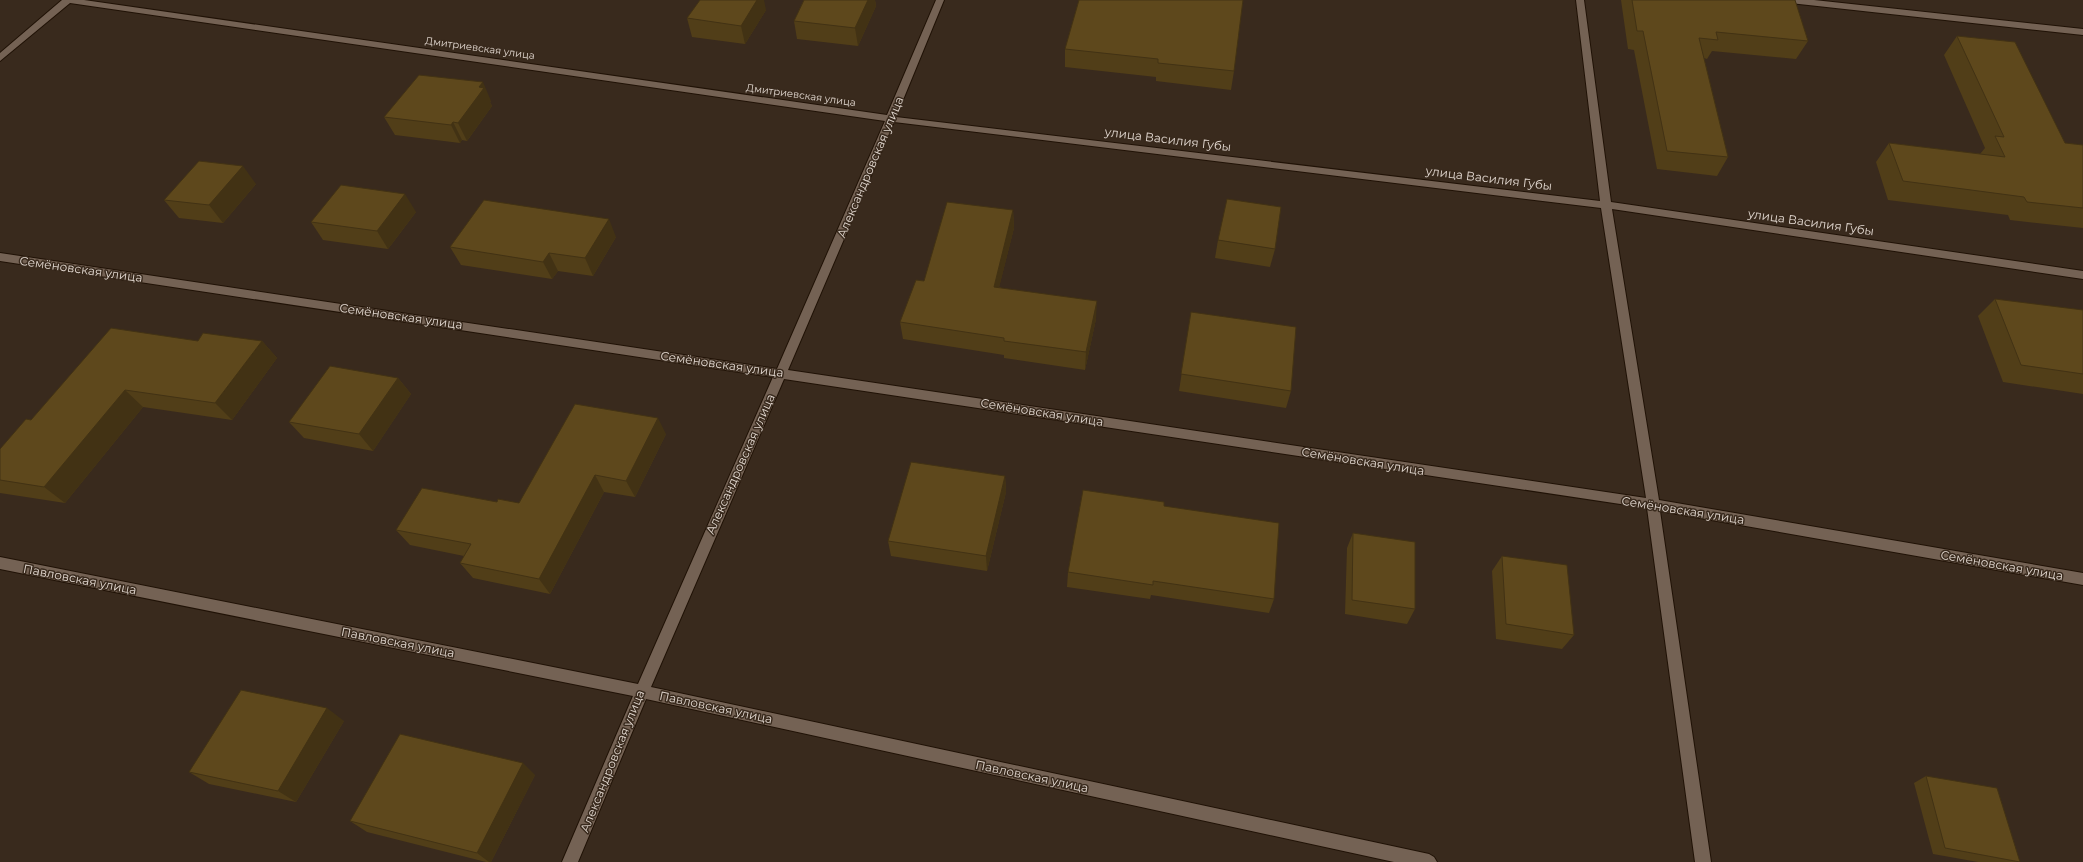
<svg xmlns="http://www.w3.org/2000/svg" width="2083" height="862" font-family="Montserrat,sans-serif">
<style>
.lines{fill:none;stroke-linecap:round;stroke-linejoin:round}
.minor-casing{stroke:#201206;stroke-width:2}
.minor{fill:#746254;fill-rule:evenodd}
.wall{fill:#513e18}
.shaded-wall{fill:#423214}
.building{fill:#5e481c;stroke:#423214}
.labels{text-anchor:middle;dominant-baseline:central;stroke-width:3;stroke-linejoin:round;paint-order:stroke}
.far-street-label{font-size:10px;fill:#e2d8d0;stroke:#392a1d}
.street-label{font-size:12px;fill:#e2d8d0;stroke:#392a1d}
</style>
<rect width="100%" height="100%" fill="#392a1d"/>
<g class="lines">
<g class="minor-casing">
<g id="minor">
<path d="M62 0H84L887 115 936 0H944L896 117 1600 201 1576 0H1584L1611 202 2083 271V279L1612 209 1659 500 2083 573V585L1660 511 1711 862H1695L1647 508 784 379 651 687 1429 854 1434 857 1437 862H1394L646 699 578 862H562L633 696 0 569V557L638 684 773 377 0 261V253L777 369 885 121 70 3 0 61V53ZM894 122 1601 208 1646 498 788 370Z"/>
<path d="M1786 0H1814L2083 29V35L1790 3Z"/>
</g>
</g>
<use href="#minor" class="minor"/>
</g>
<g class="wall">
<path d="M804 0H875L876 6 858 46 797 39 794 21Z"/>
<path d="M1079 0 1234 71 1231 90 1156 81V77L1065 67V49Z"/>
<path d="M1621 0H1795L1808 41 1796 59 1712 51 1707 59 1704 58 1728 157 1717 176 1657 169 1634 50 1628 49Z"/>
<path d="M766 10 745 44 692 37 687 18Z"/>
<path d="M1957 36 2065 143 2083 145V228L2010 220 2008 215 1888 200 1876 162 1889 143 1980 154 1985 148 1944 55Z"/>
<path d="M491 101 490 102 492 106 467 141 462 140 460 143 395 135 384 117Z"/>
<path d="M256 184 223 223 179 218 164 200Z"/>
<path d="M1013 210 1014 228 999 287 1096 319 1085 370 1004 358V355L903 339 900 322 924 281Z"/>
<path d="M416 212 388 249 323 240 311 222Z"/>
<path d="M616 237 593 276 558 271 552 279 461 265 450 247Z"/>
<path d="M1218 240 1275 249 1270 267 1215 258Z"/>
<path d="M1995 299 2083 310V394L2003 382 1978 316Z"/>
<path d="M1191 312 1291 391 1286 408 1179 391Z"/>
<path d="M198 341H262L277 358 232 420 143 407 65 503 0 493V449Z"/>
<path d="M398 378 411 394 373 451 304 438 289 422Z"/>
<path d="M666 434 635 497 604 492 550 594 473 578 460 563 464 556 410 545 396 530 497 502 519 503Z"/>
<path d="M1005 476 1006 492 987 571 891 556 888 541Z"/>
<path d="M1164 506 1274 599 1269 613 1151 595 1150 599 1067 587 1068 572Z"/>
<path d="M1353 533 1415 609 1407 624 1345 614 1347 548Z"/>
<path d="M1502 556 1574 635 1562 649 1496 639 1492 571Z"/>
<path d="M344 721 296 802 209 784 189 772Z"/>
<path d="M535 775 491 862H486L367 832 350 821Z"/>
<path d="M1926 776 2020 862H1978L1933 854 1914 783Z"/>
</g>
<g class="shaded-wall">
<path d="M757 0H764L766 10 745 44 741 26Z"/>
<path d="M868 0H875L876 6 858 46 855 28Z"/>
<path d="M483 82 491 101 490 102 492 106 467 141 458 123 479 87Z"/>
<path d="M453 122 462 140 460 143 451 125Z"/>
<path d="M243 166 256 184 223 223 209 205Z"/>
<path d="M405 194 416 212 388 249 377 231Z"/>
<path d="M1013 210 1014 228 995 304 994 287Z"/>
<path d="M609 219 616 237 593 276 585 258Z"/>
<path d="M549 253 558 271 552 279 543 262Z"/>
<path d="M1097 301 1096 319 1085 370 1086 352Z"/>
<path d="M262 341 277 358 232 420 215 403Z"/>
<path d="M398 378 411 394 373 451 359 434Z"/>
<path d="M125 390 143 407 65 503 44 487Z"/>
<path d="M658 418 666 434 635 497 626 481Z"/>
<path d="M595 475 604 492 550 594 539 579Z"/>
<path d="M1005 476 1006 492 987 571 986 556Z"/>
<path d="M327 708 344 721 296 802 278 791Z"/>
<path d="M523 763 535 775 491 862H489L477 853Z"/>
</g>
<g class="building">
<path d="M700 0H757L741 26 687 18Z"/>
<path d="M804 0H868L855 28 794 21Z"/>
<path d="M1079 0H1243L1234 71 1158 63V59L1065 49Z"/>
<path d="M1632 0H1795L1808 41 1716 32 1718 40 1699 38 1728 157 1667 151 1643 31H1637Z"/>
<path d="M1957 36 2015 42 2065 143 2083 145V208L2027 202 2024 197 1903 181 1889 143 2005 157 1995 136 2004 137Z"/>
<path d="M419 75 483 82 479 87 484 88 458 123 453 122 451 125 384 117Z"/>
<path d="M199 161 243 166 209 205 164 200Z"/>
<path d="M341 185 405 194 377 231 311 222Z"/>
<path d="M1227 199 1281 207 1275 249 1218 240Z"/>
<path d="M484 200 609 219 585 258 549 253 543 262 450 247Z"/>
<path d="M947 202 1013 210 994 287 1097 301 1086 352 1004 341V338L900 322 916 280 924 281Z"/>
<path d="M1995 299 2083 310V374L2021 365Z"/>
<path d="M1191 312 1296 327 1291 391 1181 374Z"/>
<path d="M111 328 198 341 203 333 262 341 215 403 125 390 44 487 0 480V449L26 419 31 420Z"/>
<path d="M330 366 398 378 359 434 289 422Z"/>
<path d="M575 404 658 418 626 481 595 475 539 579 460 563 471 544 396 530 422 488 497 502 498 499 519 503Z"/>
<path d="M911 462 1005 476 986 556 888 541Z"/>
<path d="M1083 490 1164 502V506L1279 523 1274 599 1153 581V585L1068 572Z"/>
<path d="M1353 533 1415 542V609L1352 600Z"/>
<path d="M1502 556 1567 565 1574 635 1506 624Z"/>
<path d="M241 690 327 708 278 791 189 772Z"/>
<path d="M400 734 523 763 477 853 350 821Z"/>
<path d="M1926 776 1997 788 2020 862 1945 848Z"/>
</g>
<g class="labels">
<g class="far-street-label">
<text transform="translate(480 48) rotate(8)">Дмитриевская улица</text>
<text transform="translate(801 95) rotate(8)">Дмитриевская улица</text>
</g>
<g class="street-label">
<text transform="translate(1168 139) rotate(7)">улица Василия Губы</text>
<text transform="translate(870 167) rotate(-67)">Александровская улица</text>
<text transform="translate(1489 178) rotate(7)">улица Василия Губы</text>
<text transform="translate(1811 222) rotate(8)">улица Василия Губы</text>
<text transform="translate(81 269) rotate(8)">Семёновская улица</text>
<text transform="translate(401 316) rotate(8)">Семёновская улица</text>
<text transform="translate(722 364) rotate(8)">Семёновская улица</text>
<text transform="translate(1042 412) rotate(9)">Семёновская улица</text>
<text transform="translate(1363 461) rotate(9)">Семёновская улица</text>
<text transform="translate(740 464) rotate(-66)">Александровская улица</text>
<text transform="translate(1683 510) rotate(9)">Семёновская улица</text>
<text transform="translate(2002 565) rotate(10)">Семёновская улица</text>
<text transform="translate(80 579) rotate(11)">Павловская улица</text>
<text transform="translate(398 642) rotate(11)">Павловская улица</text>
<text transform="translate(716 707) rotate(12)">Павловская улица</text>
<text transform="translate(612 761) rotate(-68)">Александровская улица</text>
<text transform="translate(1032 776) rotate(12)">Павловская улица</text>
</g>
</g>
</svg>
